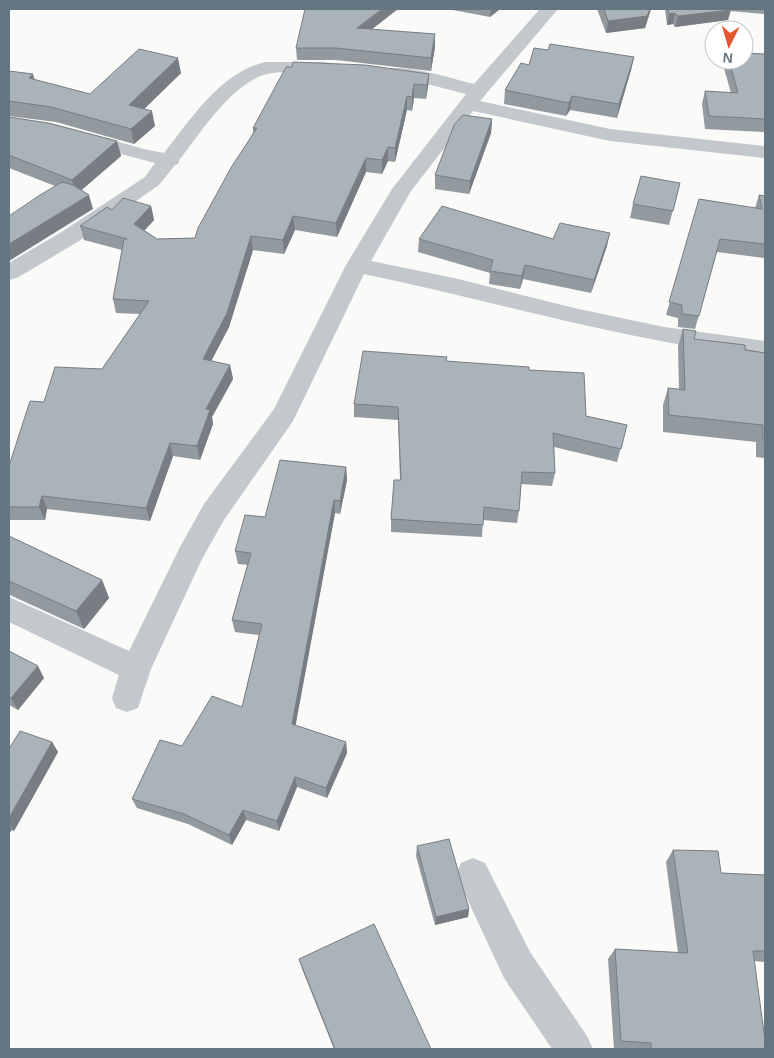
<svg xmlns="http://www.w3.org/2000/svg" width="774" height="1058" font-family="Arial,sans-serif">
<style>
.lines{fill:none;stroke-linecap:round;stroke-linejoin:round}
.minor{fill:#c3c8cc;fill-rule:evenodd}
.wall{fill:#929a9f}
.shaded-wall{fill:#777d82}
.building{fill:#aab3b9;stroke:#777d82}
</style>
<rect width="100%" height="100%" fill="#fafaf8"/>
<g class="lines">
<g class="minor">
<path d="M540 9H558L480 101 610 129 765 146V158L610 141 473 111 411 191 371 261 454 278 574 308 664 327 765 341V357C629 342 498 302 364 274L293 421 224 520 202 559 151 669 138 708 127 712 116 708 112 698 119 675 9 622V597L129 651 180 547 204 504 274 409 346 265 392 189 466 94 427 84 384 77 382 73 384 69C406 64 451 78 474 84Z"/>
<path d="M265 62H324L331 64 333 68 331 72 324 74C309 74 280 70 267 74 232 83 201 132 180 159L178 164 175 165 159 185 79 241 17 278 9 280V263L63 231 145 177 155 163 53 136 9 129V117L55 124 144 149 164 153C192 118 219 74 265 62Z"/>
<path d="M473 858 485 863 530 952 587 1036 593 1049H552L504 978 456 875 461 863Z"/>
</g>
</g>
<g class="wall">
<path d="M453 9H500L490 17 453 10Z"/>
<path d="M597 9H651L645 28 606 33Z"/>
<path d="M665 9H765V14L730 11 728 20 675 27 673 24 667 25Z"/>
<path d="M372 29 435 47 431 71 336 60H297L296 48Z"/>
<path d="M548 50 634 57 631 70 617 118 570 110 566 116 504 104 505 90 529 65Z"/>
<path d="M765 54V137L764 132 705 129 702 104 705 91 731 93 723 65 725 60H744Z"/>
<path d="M9 71 34 80 90 94 181 73 144 109 155 126 134 144 56 122 9 116Z"/>
<path d="M429 74 428 87 426 99 414 98 412 111 407 110 395 162 388 161 382 174 366 172 337 237 295 230 284 254 253 250 229 327 211 361 230 365 233 379 212 417 213 424 200 460 173 456 150 521 47 509 45 520H9V463H10L44 402 102 369 140 314 116 313 113 299 122 250 84 240 80 226 112 210 151 206 154 220 144 230 157 239 195 238 253 133V128Z"/>
<path d="M9 117 117 141 121 156 81 190 93 209 55 186 9 168Z"/>
<path d="M492 119 491 133 469 194 435 189V175Z"/>
<path d="M680 183 669 225 630 218 633 204Z"/>
<path d="M759 195 765 196V258L717 252 695 329 678 327V318L666 315 699 199 755 208Z"/>
<path d="M419 239H553L607 246 591 293 523 279 520 289 489 284 490 273 418 252Z"/>
<path d="M683 329 694 339 765 353V458L756 457V442L663 432V405L668 388 679 389 678 346Z"/>
<path d="M446 361 529 370 586 416 627 425 617 462 554 447 555 473 552 486 521 484 519 511 517 523 483 520 482 537 391 532V519L400 480 398 420 354 417V404Z"/>
<path d="M346 467 347 480 340 514 335 513 295 725 346 742 347 753 327 798 297 787 279 831 246 820 232 845 188 824 137 808 132 799 182 746 242 707 259 635 235 632 232 620 248 565 238 564 235 551 265 517Z"/>
<path d="M9 536 102 580 109 598 84 629 10 595 9 596Z"/>
<path d="M9 651 44 678 18 710 9 705Z"/>
<path d="M52 742 58 752 14 831 12 830 9 833V749Z"/>
<path d="M417 846 469 909 468 917 435 925 416 856Z"/>
<path d="M673 850 721 873 765 875V962L754 961 765 1049H614L608 959 615 949 678 953 666 862Z"/>
<path d="M299 959 431 1049H334L302 969Z"/>
</g>
<g class="shaded-wall">
<path d="M382 9H398L357 41V28Z"/>
<path d="M491 9H500L490 17Z"/>
<path d="M650 9H651L645 28 606 33 608 21Z"/>
<path d="M731 10 728 20 675 27 678 16Z"/>
<path d="M675 13 673 24 667 25 669 14Z"/>
<path d="M435 34V47L431 71V58Z"/>
<path d="M634 57 631 70 617 118 619 104Z"/>
<path d="M178 58 181 73 133 120 129 105Z"/>
<path d="M33 74 37 89 29 78Z"/>
<path d="M429 74 428 87 426 99 427 85Z"/>
<path d="M414 84V98L412 111V97Z"/>
<path d="M407 96V110L395 162V148Z"/>
<path d="M572 96 570 110 566 116 569 103Z"/>
<path d="M152 111 155 126 134 144 131 129Z"/>
<path d="M492 119 491 133 469 194 470 181Z"/>
<path d="M117 141 121 156 76 195 72 180Z"/>
<path d="M388 147V161L382 174V160Z"/>
<path d="M366 158V172L337 237 336 223Z"/>
<path d="M89 195 93 209 9 261V244Z"/>
<path d="M151 206 154 220 138 238 134 224Z"/>
<path d="M293 216 295 230 284 254 283 240Z"/>
<path d="M610 233 607 246 591 293 594 280Z"/>
<path d="M251 236 253 250 229 327 205 373 203 359Z"/>
<path d="M525 265 523 279 520 289 522 276Z"/>
<path d="M230 365 233 379 212 417 213 424 200 460 197 446 206 409Z"/>
<path d="M170 443 173 456 150 521 146 508Z"/>
<path d="M346 467 347 480 340 514V501Z"/>
<path d="M42 496 47 509 45 520 39 507Z"/>
<path d="M334 500 335 513 294 734 292 724Z"/>
<path d="M102 580 109 598 84 629 76 611Z"/>
<path d="M38 666 44 678 18 710 11 698Z"/>
<path d="M52 742 58 752 14 831 9 824V818Z"/>
<path d="M346 742 347 753 327 798 326 788Z"/>
<path d="M295 777 297 787 279 831 277 821Z"/>
<path d="M243 810 246 820 232 845 229 835Z"/>
<path d="M9 826 12 830 9 833Z"/>
<path d="M469 909 468 917 435 925 436 917Z"/>
</g>
<g class="building">
<path d="M305 9H382L357 28 435 34 431 58 336 48H296Z"/>
<path d="M604 9H650L647 16 608 21Z"/>
<path d="M668 9H730L731 10 678 16 675 13 669 14Z"/>
<path d="M550 44 634 57 619 104 572 96 569 103 505 90 521 63 529 65 534 48 548 50Z"/>
<path d="M139 49 178 58 129 105 152 111 131 129 51 107 9 101V71L33 74 29 78 90 94Z"/>
<path d="M744 53 765 54V119L709 116 705 91 738 93 729 60H744Z"/>
<path d="M293 62 365 65 429 74 427 85 414 84 412 97 407 96 395 148 388 147 382 160 366 158 336 223 293 216 283 240 251 236 227 313 203 359 230 365 206 409 210 410 197 446 170 443 146 508 42 496 39 507H9V463H10L30 401 44 402 55 367 102 369 149 301 113 299 124 239H127L80 226 107 207 112 210 123 198 151 206 134 224 157 239 195 238 198 228 232 166 257 128H253L286 67H292Z"/>
<path d="M463 115 492 119 470 181 435 175 454 125Z"/>
<path d="M9 117 48 123 117 141 72 180 9 155Z"/>
<path d="M641 176 680 183 673 211 633 204Z"/>
<path d="M62 182 73 185 89 195 9 244V216L40 195Z"/>
<path d="M759 195 765 196V244L720 239 699 316 682 314V305L669 302 699 199 762 209Z"/>
<path d="M442 206 553 239 560 223 610 233 594 280 525 265 522 276 490 271 493 260 419 239Z"/>
<path d="M683 329 696 331 694 339 745 345V350L765 353V441L763 440V425L669 415 668 388 685 390Z"/>
<path d="M363 351 447 357 446 361 529 367V370L584 373 586 416 627 425 621 449 553 433 555 473 522 472 519 511 484 507 483 525 391 519 394 480H401L398 407 354 404Z"/>
<path d="M280 460 346 467 340 501 334 500 292 724 346 742 326 788 295 777 277 821 243 810 229 835 184 814 132 799 160 740 182 746 212 696 242 707 262 624 232 620 251 553 235 551 245 515 265 517Z"/>
<path d="M9 536 102 580 76 611 9 581Z"/>
<path d="M9 651 38 666 11 698 9 697Z"/>
<path d="M20 731 52 742 9 818V749Z"/>
<path d="M449 839 469 909 436 917 417 846Z"/>
<path d="M673 850 718 851 721 873 765 875V951H753L765 1040V1049H651V1043L621 1041 615 949 688 953Z"/>
<path d="M374 924 431 1049H335L299 959Z"/>
</g>
<rect width="774" height="1058" fill="none" stroke="#657683" stroke-width="20"/>
<g transform="translate(729 45) rotate(185)"><circle r="24" fill="#ffffff" stroke="#c1c8cd"/>
<path d="M0-4L9 19L0 12L-9 19Z" fill="#e4572e"/>
<text y="-8" font-size="14" font-weight="bold" text-anchor="middle" fill="#657683">N</text>
</g>
</svg>
